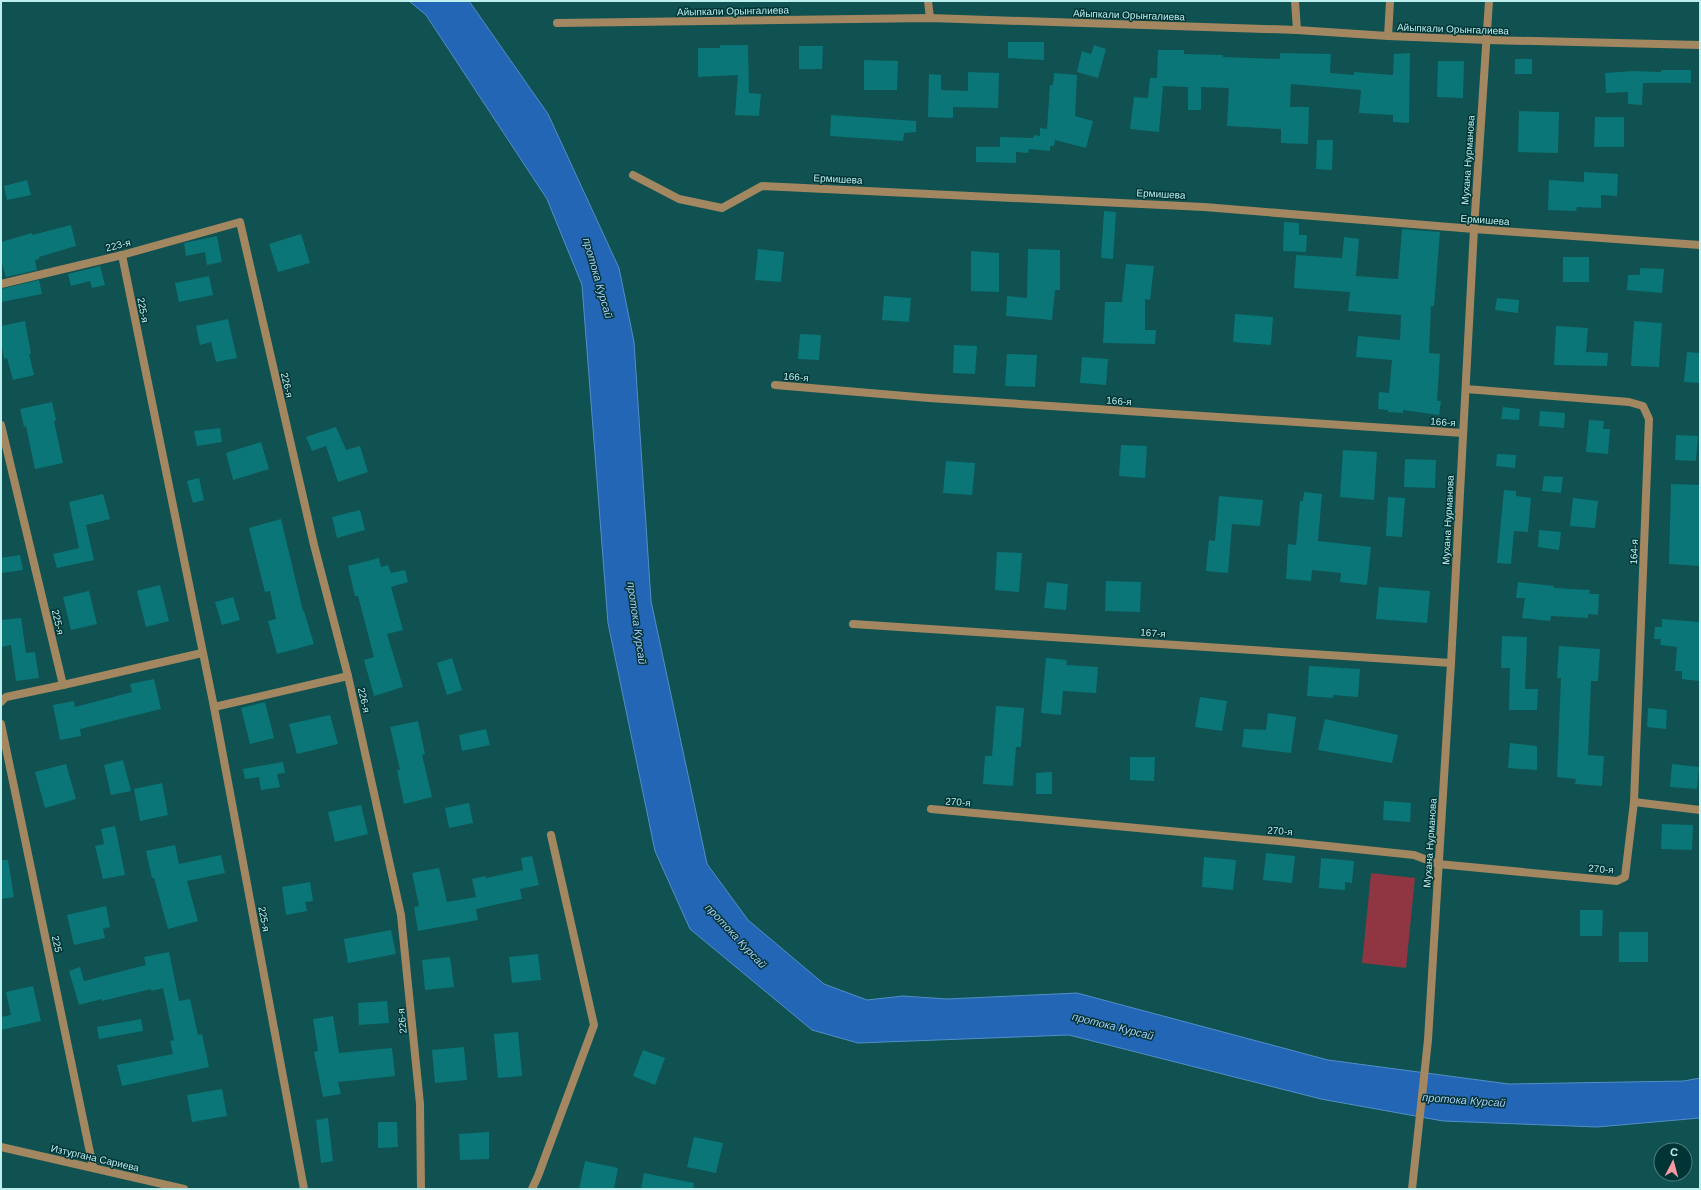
<svg xmlns="http://www.w3.org/2000/svg" width="1701" height="1190" font-family="Arial,sans-serif">
<style>
.grass{fill:#8f3642}
.water{fill:#2366b6;stroke:#518fc7}
.building{fill:#0b7677}
.lines{fill:none;stroke-linecap:round;stroke-linejoin:round}
.minor{stroke:#a38760;stroke-width:8}
.tertiary{stroke:#a38760;stroke-width:8}
.labels{text-anchor:middle;dominant-baseline:central;stroke-width:3;stroke-linejoin:round;paint-order:stroke}
.street-label{font-size:10px;fill:#bdefef;stroke:#003435}
.water-label{font-size:11px;font-style:italic;fill:#acccf7;stroke:#003435}
</style>
<rect width="100%" height="100%" fill="#105151"/>
<path class="grass" d="M1371 873 1415 878 1406 968 1362 963Z"/>
<path class="water" d="M409 1H469L548 114 619 268 634 342 651 601 707 864 748 920 824 984 867 1000 903 996 947 999 1077 993 1328 1060 1509 1084 1684 1081 1700 1078V1118L1597 1127 1443 1121 1321 1099 1069 1035 858 1043 812 1030 690 929 655 851 608 623 582 285 547 199 426 15Z"/>
<g class="building">
<path d="M1008 42H1044V60L1008 58Z"/>
<path d="M720 45H748L749 93 761 94 759 116 735 115 738 75 698 77V48H720Z"/>
<path d="M1094 45 1106 49 1098 78 1077 72 1082 51 1091 54Z"/>
<path d="M799 46H823L822 69H799Z"/>
<path d="M1158 50H1184V54L1223 55V57L1280 59V53L1331 54 1330 73 1354 75V72L1393 75 1394 54 1410 53 1409 123 1393 122V115L1359 113 1361 90 1291 84 1290 107H1309L1308 144 1281 143V129L1227 126 1229 88 1201 87V110H1188V87L1163 86 1159 132 1130 129 1134 97 1148 98 1150 78H1157Z"/>
<rect x="1515" y="59" width="17" height="15"/>
<path d="M864 60 898 61 897 90H864Z"/>
<path d="M1438 61H1464L1463 98 1437 97Z"/>
<path d="M1661 70H1691V83H1643L1642 105 1628 104V92L1606 93 1605 73 1634 71 1661 72Z"/>
<path d="M968 72 999 73 998 108 953 107V118L928 117 929 74 941 75V90L968 91Z"/>
<path d="M1054 73 1077 75 1075 116 1093 121 1086 148 1055 140 1054 146H1050V151L1029 149 1028 153 1016 152V163L976 162V147H1000V137L1033 138 1034 135 1040 136V128L1047 129 1050 85H1053Z"/>
<path d="M1519 111 1559 112 1558 153 1518 152Z"/>
<path d="M831 115 916 121V132L904 133 903 141 830 136Z"/>
<path d="M1595 117H1624V147H1594Z"/>
<path d="M1317 140H1333L1332 170 1316 169Z"/>
<path d="M1584 172 1618 174 1617 196 1601 195V208L1577 207 1576 211 1548 210 1549 180 1584 182Z"/>
<path d="M27 180 31 195 7 200 4 186Z"/>
<path d="M1104 211 1116 212 1113 259 1101 258Z"/>
<path d="M1284 222 1299 223V235H1307L1306 252 1283 251Z"/>
<path d="M71 225 76 246 39 257V259L35 260 37 270 6 277 1 260V242L32 233V235Z"/>
<path d="M1402 229 1440 232 1434 306H1431L1429 353 1440 354 1437 401H1441L1439 415 1403 410V413L1388 412V410L1378 409 1379 392 1389 393 1392 360 1356 357 1358 336 1400 340 1401 315 1348 311 1350 292 1294 288 1296 255 1342 258 1344 237 1359 239 1356 276 1398 279Z"/>
<path d="M301 234 310 263 278 272 269 244Z"/>
<path d="M217 236 222 262 207 265 205 252 186 256 184 243Z"/>
<path d="M758 249 784 252 781 282 755 280Z"/>
<path d="M1028 249 1060 250V290H1055L1052 320 1006 316 1007 296 1027 298Z"/>
<path d="M971 251 999 253V292L971 291Z"/>
<rect x="1563" y="257" width="26" height="25"/>
<path d="M1126 264 1154 266 1150 300 1145 299V330H1156L1155 344 1103 343 1105 302H1122Z"/>
<path d="M100 266 105 285 92 288 90 281 71 286 68 274Z"/>
<path d="M1640 268 1664 269 1662 293 1627 290 1628 275H1640Z"/>
<path d="M209 276 213 295 179 302 175 283Z"/>
<path d="M39 280 42 294 1 302V289Z"/>
<path d="M884 296 911 298 909 322 882 320Z"/>
<path d="M1497 298 1519 300 1518 313 1495 310Z"/>
<path d="M1235 314 1273 317 1271 345 1233 342Z"/>
<path d="M228 319 237 358 216 362 211 342 200 345 196 326Z"/>
<path d="M25 321 31 354H29L34 375 13 380 7 358 4 359 1 341V326Z"/>
<path d="M1634 321 1662 323 1659 367 1631 366Z"/>
<path d="M1556 326 1588 328 1586 352 1608 353 1607 366 1554 365Z"/>
<path d="M800 334 821 335 819 360 798 359Z"/>
<path d="M954 345 977 346 975 374 953 373Z"/>
<path d="M1687 352 1700 353V383L1684 382Z"/>
<path d="M1007 354 1037 355 1035 387 1005 386Z"/>
<path d="M1082 357 1108 359 1106 385 1080 383Z"/>
<path d="M52 402 56 420 54 421 63 463 35 469 26 426 24 427 20 409Z"/>
<path d="M1503 407 1520 409 1519 420 1501 419Z"/>
<path d="M1540 411 1565 413 1564 428 1539 426Z"/>
<path d="M1589 420 1604 421 1603 429H1610L1608 454 1586 452Z"/>
<path d="M336 427 346 450 360 446 368 472 338 482 326 446 312 451 306 437Z"/>
<path d="M220 428 222 442 197 446 194 431Z"/>
<path d="M1676 435 1698 436 1696 461 1675 460Z"/>
<path d="M261 442 269 469 233 480 226 453Z"/>
<path d="M1121 445 1147 446 1145 478 1119 476Z"/>
<path d="M1343 450 1377 452 1374 500 1340 497Z"/>
<path d="M1497 454 1516 455 1515 468 1496 466Z"/>
<path d="M1405 459 1436 460 1435 488 1404 487Z"/>
<path d="M946 461 975 463 972 495 943 493Z"/>
<path d="M1544 476 1563 477 1561 493 1542 491Z"/>
<path d="M199 478 204 500 193 503 187 481Z"/>
<path d="M1671 484 1700 485V566L1669 564Z"/>
<path d="M1504 490 1516 491V496L1531 498 1528 532 1514 531 1511 564 1497 563Z"/>
<path d="M1304 492 1322 494 1318 541 1371 547 1367 585 1340 582 1341 573 1312 570 1311 581 1286 579 1288 544 1296 545 1300 501H1303Z"/>
<path d="M103 494 110 519 86 525 94 560 57 568 53 554 79 548 69 502Z"/>
<path d="M1219 496 1263 500 1260 526 1232 524 1228 573 1206 571 1209 540 1215 541Z"/>
<path d="M1388 497 1405 498 1402 537 1386 536Z"/>
<path d="M1573 498 1598 501 1595 528 1570 526Z"/>
<path d="M360 510 365 530 337 538 332 517Z"/>
<path d="M281 519 303 611H304L314 644 277 654 268 621 276 619 270 591 265 592 249 528Z"/>
<path d="M1539 530 1561 532 1559 550 1538 547Z"/>
<path d="M997 552 1022 553 1019 592 995 590Z"/>
<path d="M20 555 23 570 1 573V558Z"/>
<path d="M379 558 381 567 388 565 391 573 405 570 408 582 391 587 403 630 387 634 403 687 374 696 364 660 374 657 358 596H355L348 566Z"/>
<path d="M1106 581 1141 582 1140 612 1105 611Z"/>
<path d="M1047 582 1068 584 1066 610 1044 608Z"/>
<path d="M1518 582 1554 586V588L1590 590 1589 594H1599L1598 615 1588 614V618L1551 616 1550 621 1522 618 1525 598H1516Z"/>
<path d="M160 585 169 621 146 627 137 591Z"/>
<path d="M1379 587 1430 591 1427 623 1376 619Z"/>
<path d="M89 591 97 624 71 630 63 597Z"/>
<path d="M233 597 240 620 222 625 215 602Z"/>
<path d="M21 618 26 653 35 652 39 678 16 681 11 645 1 647V620Z"/>
<path d="M1662 619 1700 622 1699 681 1682 679V671H1675L1677 647 1660 645 1661 639H1654L1655 627H1662Z"/>
<path d="M1502 636 1527 637 1525 689H1538L1537 710H1509L1510 668H1501Z"/>
<path d="M1559 646 1600 649 1598 681H1591L1588 755 1604 756 1602 786 1575 784 1576 779 1557 777 1561 678H1557Z"/>
<path d="M452 658 462 690 447 695 437 663Z"/>
<path d="M1046 658 1067 660 1066 665 1098 667 1096 693 1063 691 1061 715 1041 713Z"/>
<path d="M1309 666 1360 669 1358 697 1333 695V698L1307 696Z"/>
<path d="M154 679 161 709 80 729 81 736 60 740 53 705 74 701 75 707 132 692 130 684Z"/>
<path d="M1200 697 1227 701 1222 731 1195 727Z"/>
<path d="M265 702 274 738 250 744 241 708Z"/>
<path d="M996 706 1024 708 1021 747H1016L1013 786 983 784 985 756H992Z"/>
<path d="M1648 708 1667 710 1666 729 1647 727Z"/>
<path d="M1268 713 1296 717 1291 753 1242 747 1244 729 1266 730Z"/>
<path d="M330 715 338 744 297 754 289 724Z"/>
<path d="M1325 719 1398 735 1392 763 1318 750Z"/>
<path d="M418 721 425 754 422 755 432 797 404 804 397 770H400L390 727Z"/>
<path d="M486 729 490 745 462 751 459 735Z"/>
<path d="M1510 743 1537 746V770L1508 768Z"/>
<path d="M1130 757H1155L1154 781 1130 780Z"/>
<path d="M123 760 131 791 111 795 104 765Z"/>
<path d="M283 762 285 773 277 774 280 787 261 790 259 777 245 779 243 769Z"/>
<path d="M66 764 76 799 45 808 35 772Z"/>
<path d="M1672 764 1699 767 1697 789 1670 787Z"/>
<path d="M1052 772V794H1036V773Z"/>
<path d="M162 783 168 815 140 821 134 789Z"/>
<path d="M1384 801 1411 803 1410 822 1383 820Z"/>
<path d="M469 803 473 823 449 828 445 808Z"/>
<path d="M361 805 368 834 335 842 328 812Z"/>
<path d="M1662 824 1693 825 1692 850 1661 849Z"/>
<path d="M115 826 125 875 103 879 95 846 104 844 101 829Z"/>
<path d="M175 845 179 864 221 855 225 873 187 881 198 921 168 929 154 878H152L146 851Z"/>
<path d="M1266 853 1295 856 1292 883 1263 880Z"/>
<path d="M532 856 539 885 520 889 522 899 476 909 478 920 418 931 414 907 419 906 412 873 439 868 447 902 476 897 472 879 486 876V878L523 870 521 858Z"/>
<path d="M1204 857 1236 860 1233 890 1202 887Z"/>
<path d="M1321 858 1354 861 1352 883 1345 882V890L1319 888Z"/>
<path d="M1 860H8L14 897 1 899Z"/>
<path d="M310 882 313 901 305 902 307 911 286 915 282 887Z"/>
<path d="M106 906 110 927 103 929 105 938 74 945 67 915Z"/>
<path d="M1580 910H1603L1602 936H1580Z"/>
<path d="M391 930 396 954 348 963 344 939Z"/>
<rect x="1619" y="932" width="29" height="30"/>
<path d="M169 952 179 1001 190 999 198 1035 202 1034 209 1067 122 1086 117 1065 173 1054 170 1041 174 1040 163 988 151 991V989L102 1001V999L79 1005 69 971 80 967 84 981 146 965 144 957Z"/>
<path d="M538 954 541 980 512 983 509 957Z"/>
<path d="M450 957 454 987 425 990 422 960Z"/>
<path d="M33 986 41 1021 1 1030V1017L11 1015 6 992Z"/>
<path d="M387 1001 389 1023 359 1025 358 1003Z"/>
<path d="M333 1016 339 1053 392 1048 395 1076 338 1082 341 1094 323 1097 314 1052 318 1051 313 1019Z"/>
<path d="M141 1019 143 1031 99 1039 97 1027Z"/>
<path d="M518 1032 522 1076 498 1078 494 1034Z"/>
<path d="M464 1047 467 1080 435 1083 432 1050Z"/>
<path d="M643 1050 665 1058 655 1085 633 1076Z"/>
<path d="M222 1089 227 1116 192 1122 187 1095Z"/>
<path d="M328 1118 333 1161 321 1163 316 1120Z"/>
<path d="M378 1122H397L398 1147 378 1148Z"/>
<path d="M489 1132V1159L460 1160 459 1134Z"/>
<path d="M694 1137 723 1143 716 1173 687 1167Z"/>
<path d="M585 1161 618 1168 614 1189H579Z"/>
<path d="M644 1173 694 1183 693 1189H641Z"/>
</g>
<g class="lines">
<g class="minor">
<path d="M928 1 930 18"/>
<path d="M1295 1 1297 30"/>
<path d="M557 23 930 18 1297 30 1388 36 1487 40 1700 45"/>
<path d="M1388 36 1390 1"/>
<path d="M633 175 679 199 722 208 762 186 1204 207 1474 229 1700 245"/>
<path d="M122 255 214 707 304 1189"/>
<path d="M1 284 122 255 240 222 314 545 348 676 401 915 420 1104 421 1189"/>
<path d="M775 385 929 398 1463 433"/>
<path d="M1 425 63 685 202 653"/>
<path d="M853 624 1451 663"/>
<path d="M1 702 6 697 63 685"/>
<path d="M214 707 348 676"/>
<path d="M1 724 93 1167"/>
<path d="M1634 802 1700 810"/>
<path d="M931 809 1289 842 1414 855 1438 864 1617 881 1625 877 1634 802 1649 419 1643 406 1629 402 1466 389"/>
<path d="M532 1189 538 1176 594 1025 551 835"/>
<path d="M1412 1189 1428 1040 1451 663 1474 229 1489 1"/>
</g>
<path class="tertiary" d="M1 1147 184 1189"/>
</g>
<g class="labels">
<g class="street-label">
<text transform="translate(733 11) rotate(-1)">Айыпкали Орынгалиева</text>
<text transform="translate(1129 15) rotate(2)">Айыпкали Орынгалиева</text>
<text transform="translate(1453 29) rotate(2)">Айыпкали Орынгалиева</text>
<text transform="translate(1468 160) rotate(-86)">Мухана Нурманова</text>
<text transform="translate(838 179) rotate(3)">Ермишева</text>
<text transform="translate(1161 194) rotate(3)">Ермишева</text>
<text transform="translate(1485 220) rotate(4)">Ермишева</text>
<text transform="translate(118 245) rotate(-14)">223-я</text>
<text transform="translate(143 310) rotate(79)">225-я</text>
<text transform="translate(796 377) rotate(5)">166-я</text>
<text transform="translate(287 385) rotate(77)">226-я</text>
<text transform="translate(1119 401) rotate(4)">166-я</text>
<text transform="translate(1443 422) rotate(4)">166-я</text>
<text transform="translate(1448 520) rotate(-87)">Мухана Нурманова</text>
<text transform="translate(1634 552) rotate(-88)">164-я</text>
<text transform="translate(58 622) rotate(77)">225-я</text>
<text transform="translate(1153 633) rotate(4)">167-я</text>
<text transform="translate(364 700) rotate(77)">226-я</text>
<text transform="translate(958 802) rotate(5)">270-я</text>
<text transform="translate(1280 831) rotate(5)">270-я</text>
<text transform="translate(1430 843) rotate(-86)">Мухана Нурманова</text>
<text transform="translate(1601 869) rotate(4)">270-я</text>
<text transform="translate(264 919) rotate(79)">225-я</text>
<text transform="translate(57 944) rotate(78)">225</text>
<text transform="translate(402 1021) rotate(-96)">226-я</text>
<text transform="translate(95 1158) rotate(13)">Изтургана Сариева</text>
</g>
<g class="water-label">
<text transform="translate(598 278) rotate(74)">протока Курсай</text>
<text transform="translate(637 623) rotate(82)">протока Курсай</text>
<text transform="translate(736 936) rotate(47)">протока Курсай</text>
<text transform="translate(1113 1026) rotate(14)">протока Курсай</text>
<text transform="translate(1464 1100) rotate(4)">протока Курсай</text>
</g>
</g>
<rect width="1701" height="1190" fill="none" stroke="#bdefef" stroke-width="4"/>
<g transform="translate(1673 1162) rotate(6)"><circle r="19" fill="#003435" stroke="#4c7f7f"/>
<path d="M0-3L7 15L0 10L-7 15Z" fill="#f49aa1"/>
<text y="-6" font-size="11" font-weight="bold" text-anchor="middle" fill="#bdefef">С</text>
</g>
</svg>
